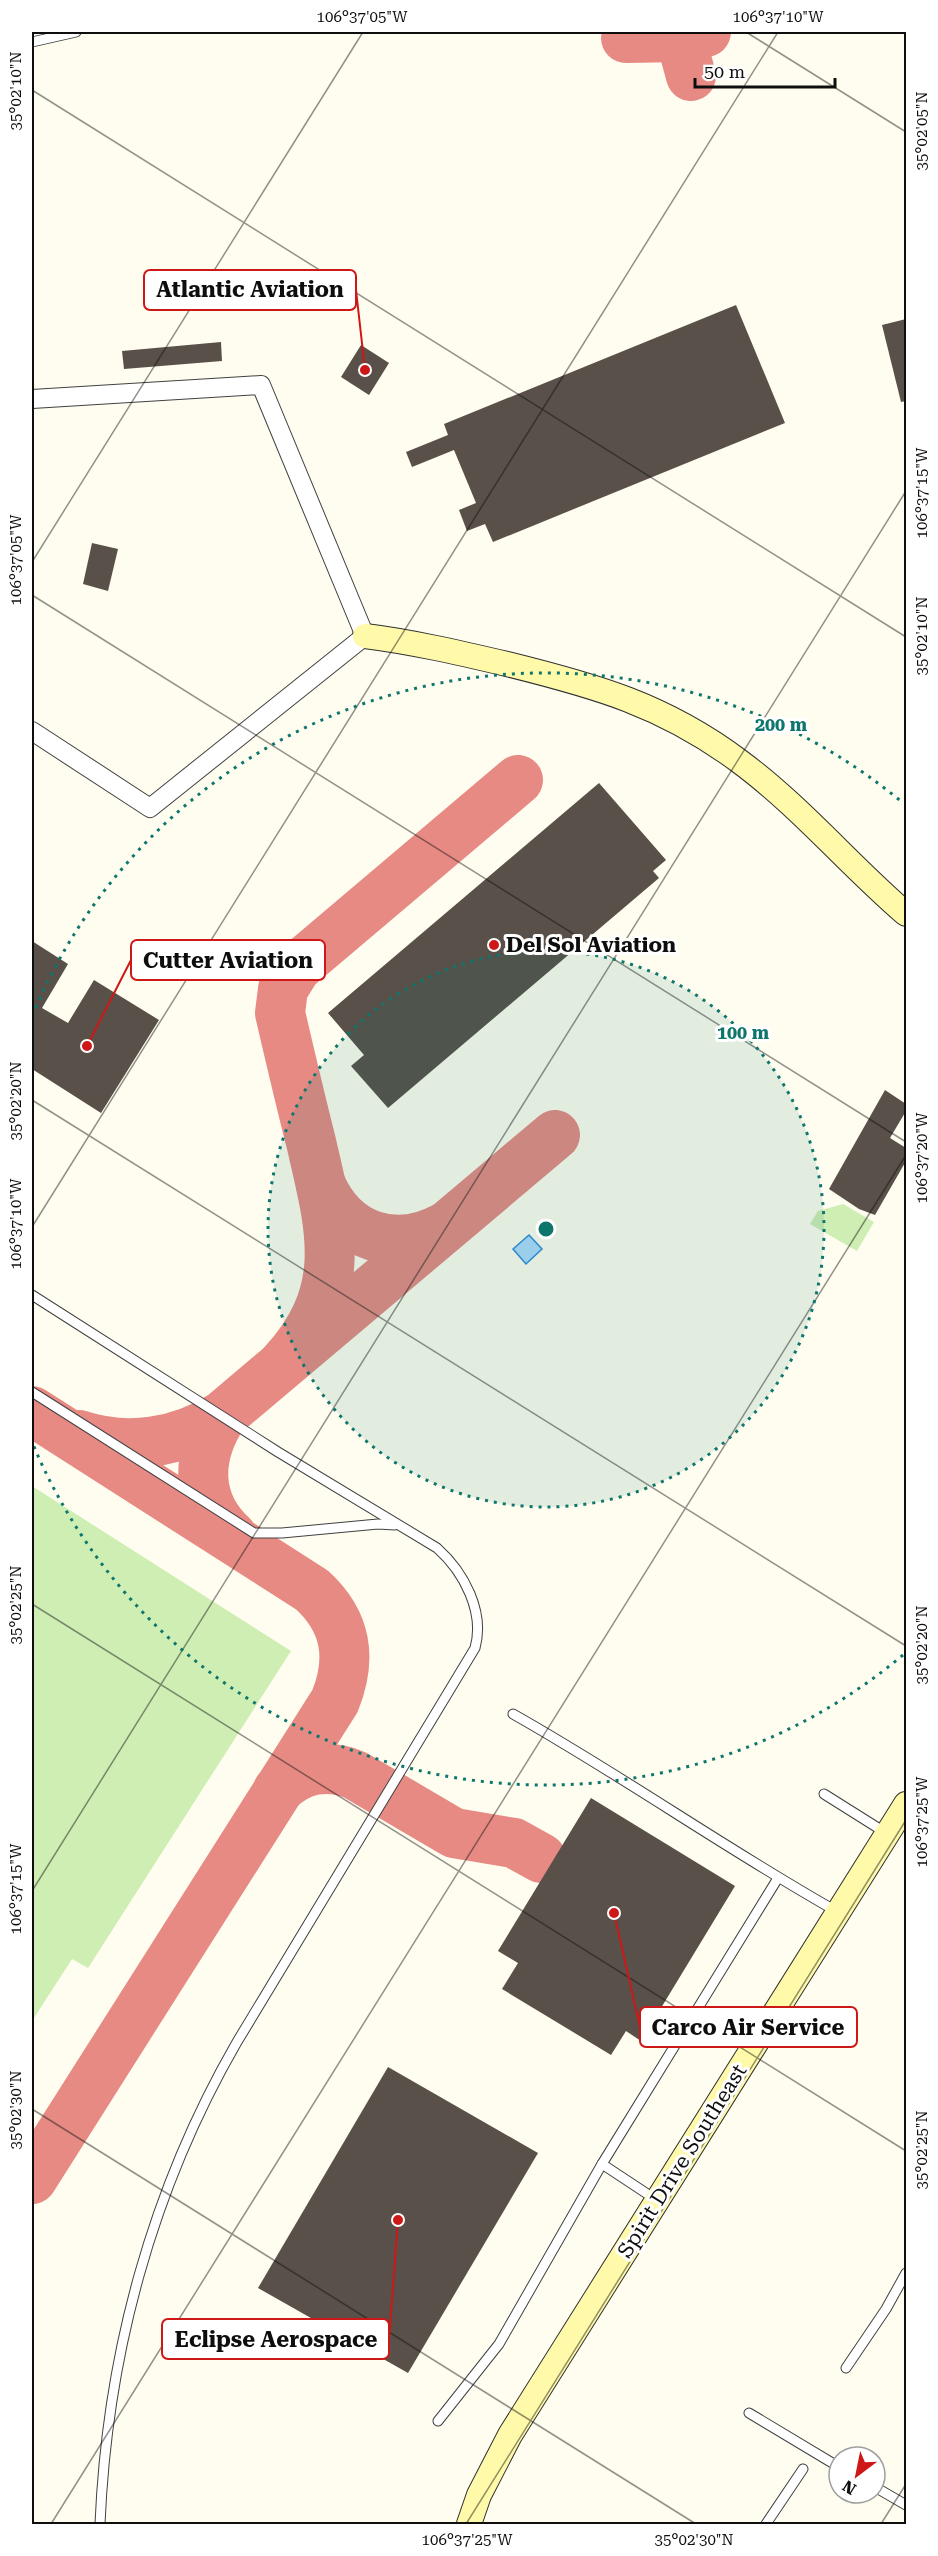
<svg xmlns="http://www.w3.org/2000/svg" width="938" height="2556" font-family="'Roboto Serif',serif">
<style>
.green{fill:#cfeeb4}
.water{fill:#aedbfc;stroke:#2d8cdb;stroke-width:1.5}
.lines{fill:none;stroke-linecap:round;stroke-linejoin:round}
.taxiway{stroke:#e68a83;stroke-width:50}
.building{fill:#585049}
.lane-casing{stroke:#414141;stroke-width:11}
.street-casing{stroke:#414141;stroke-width:20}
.secondary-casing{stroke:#303030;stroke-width:26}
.lane{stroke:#fff;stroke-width:9}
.street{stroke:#fff;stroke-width:18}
.secondary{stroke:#fffaaa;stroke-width:24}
.ticks{fill:none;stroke:#0e0e0e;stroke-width:1.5;stroke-opacity:0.45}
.ring{fill:none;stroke:#0f766e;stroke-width:3;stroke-dasharray:3 6}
.poi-dot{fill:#cd1817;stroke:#fff;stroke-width:2}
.labels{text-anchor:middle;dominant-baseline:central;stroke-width:6;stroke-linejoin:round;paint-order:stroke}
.poi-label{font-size:21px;font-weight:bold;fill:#0e0e0e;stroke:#fff;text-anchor:start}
.street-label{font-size:21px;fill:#0e0e0e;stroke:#fff}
.centre{fill:#0f766e;stroke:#fff;stroke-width:3}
.ring-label{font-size:18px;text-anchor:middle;font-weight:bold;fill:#0f766e;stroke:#fff;stroke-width:6;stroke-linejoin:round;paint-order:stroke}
.leader{fill:none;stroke:#cd1817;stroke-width:2}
.callout-dot{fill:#cd1817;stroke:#fff;stroke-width:2}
.callout{fill:#fff;stroke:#cd1817;stroke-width:2}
.callout-label{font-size:22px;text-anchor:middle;font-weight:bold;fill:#0e0e0e}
.neatline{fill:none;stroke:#0e0e0e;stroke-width:2}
.ticks-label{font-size:15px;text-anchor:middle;fill:#0e0e0e}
</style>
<rect width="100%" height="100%" fill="#fffdef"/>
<g class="green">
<path d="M843 1204 874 1222 857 1251 810 1224 818 1211Z"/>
<path d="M32 1486 291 1651 88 1968 72 1959 32 2021Z"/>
</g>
<path class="water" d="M529 1235 542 1249 526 1264 513 1249Z"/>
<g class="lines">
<g class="taxiway">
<path d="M679 32 691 76"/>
<path d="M626 38 681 37 706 32"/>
<path d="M321 1185C344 1237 395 1254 445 1227"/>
<path d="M283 1364C350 1291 331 1229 311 1142 300 1099 290 1056 280 1013L283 989 296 968 518 780"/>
<path d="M32 1411 312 1590C347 1622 352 1659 335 1701L32 2179"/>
<path d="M222 1416C196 1457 195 1502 232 1536"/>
<path d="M79 1435C128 1451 178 1443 222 1416L555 1135"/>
<path d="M278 1790C300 1769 326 1763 355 1775L454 1833 514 1843 541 1858"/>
</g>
</g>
<g class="building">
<path d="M736 305 785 423 493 542 485 524 467 531 459 510 476 503 454 450 412 467 406 452 448 435 444 424Z"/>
<path d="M906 319V401L901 402 882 325Z"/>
<path d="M221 342 222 361 124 369 122 351Z"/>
<path d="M361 345 389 363 369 395 341 377Z"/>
<path d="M92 543 118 549 108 591 83 584Z"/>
<path d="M599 783 666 860 653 871 659 878 388 1108 351 1066 364 1055 328 1013Z"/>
<path d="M32 941 68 964 42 1008 68 1023 94 980 159 1020 101 1113 32 1069Z"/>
<path d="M885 1090 906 1104V1111L890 1138 906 1148V1161L875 1215 859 1209 829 1189Z"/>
<path d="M591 1798 735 1886 641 2041 626 2031 611 2055 502 1989 518 1963 498 1951Z"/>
<path d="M388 2067 538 2153 408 2373 258 2288Z"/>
</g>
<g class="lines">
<g class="lane-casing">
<g id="lane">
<path d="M32 42 76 32"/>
<path d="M32 1295 278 1452 437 1548C464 1572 485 1612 475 1648L237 2042C152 2189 107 2355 100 2524"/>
<path d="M32 1392 254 1533H282L378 1524 395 1525"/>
<path d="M513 1714C623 1776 726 1849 836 1911"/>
<path d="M824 1794 886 1833"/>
<path d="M602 2164 655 2199"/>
<path d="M846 2368 886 2309 906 2273"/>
<path d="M749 2413 839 2467"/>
<path d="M438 2421 499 2344 602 2164 778 1878"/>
<path d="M875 2487 906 2505"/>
<path d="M766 2524 803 2469"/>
</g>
</g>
<g class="street-casing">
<path id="street" d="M32 399 261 385 365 636 150 808 32 731"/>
</g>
<g class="secondary-casing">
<g id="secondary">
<path d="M365 636C413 642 460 653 507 664 596 686 664 705 739 761 800 806 849 865 906 914"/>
<path d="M469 2524 479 2495 510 2435 906 1804"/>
</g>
</g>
<use href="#lane" class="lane"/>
<use href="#street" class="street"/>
<use href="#secondary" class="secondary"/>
</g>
<path class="ticks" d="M746 32 906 132M32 90 906 637M32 562 363 32M32 595 906 1142M32 1100 906 1646M32 1227 778 32M32 1604 906 2151M32 1891 906 491M32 2109 696 2524M51 2524 906 1155M466 2524 906 1820M881 2524 906 2484"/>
<circle cx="546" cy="1229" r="278" fill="#0f766e" fill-opacity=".12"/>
<g class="ring">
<circle cx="546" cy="1229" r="278"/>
<path d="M903 1655A556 556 0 0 1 32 1442M32 1016A556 556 0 0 1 903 803"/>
</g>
<circle class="poi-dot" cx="494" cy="945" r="6"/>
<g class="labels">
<g class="poi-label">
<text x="506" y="945">Del Sol Aviation</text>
</g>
<g class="street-label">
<text transform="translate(682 2161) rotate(-58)">Spirit Drive Southeast</text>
</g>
</g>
<circle cx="546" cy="1229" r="9" class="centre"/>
<g class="ring-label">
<text x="781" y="731">200 m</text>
<text x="743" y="1039">100 m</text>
</g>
<path class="leader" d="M365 370L356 290M87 1046L131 960M614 1913L640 2027M398 2220L389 2339"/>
<g class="callout-dot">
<circle cx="365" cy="370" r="6"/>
<circle cx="87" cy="1046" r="6"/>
<circle cx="614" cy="1913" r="6"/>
<circle cx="398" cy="2220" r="6"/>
</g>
<g class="callout">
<rect x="144" y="270" width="212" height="40" rx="6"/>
<rect x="131" y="940" width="194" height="40" rx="6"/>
<rect x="640" y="2007" width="217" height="40" rx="6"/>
<rect x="162" y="2319" width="227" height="40" rx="6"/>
</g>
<g class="callout-label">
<text x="250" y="297">Atlantic Aviation</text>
<text x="228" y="968">Cutter Aviation</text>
<text x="748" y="2035">Carco Air Service</text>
<text x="276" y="2347">Eclipse Aerospace</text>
</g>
<rect width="938" height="2556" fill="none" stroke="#ffffff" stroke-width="66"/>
<g transform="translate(857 2475) rotate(212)"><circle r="28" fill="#ffffff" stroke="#9f9f9f" stroke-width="1.5"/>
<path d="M0-4.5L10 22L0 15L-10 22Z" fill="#cd1817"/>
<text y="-9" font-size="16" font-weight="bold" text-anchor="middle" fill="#0e0e0e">N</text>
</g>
<path d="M695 78v9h140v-9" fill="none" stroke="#0e0e0e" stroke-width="3"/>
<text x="704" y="78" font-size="18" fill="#0e0e0e" stroke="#ffffff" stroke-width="4.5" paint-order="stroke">50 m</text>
<rect x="33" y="33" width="872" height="2490" class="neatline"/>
<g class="ticks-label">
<text x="362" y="22">106°37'05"W</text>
<text x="778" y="22">106°37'10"W</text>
<text transform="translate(16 91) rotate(-90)" y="5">35°02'10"N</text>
<text transform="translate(922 131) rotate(-90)" y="5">35°02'05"N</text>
<text transform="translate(922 493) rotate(-90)" y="5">106°37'15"W</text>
<text transform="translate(16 560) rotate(-90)" y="5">106°37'05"W</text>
<text transform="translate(922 636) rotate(-90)" y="5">35°02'10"N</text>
<text transform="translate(16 1101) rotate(-90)" y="5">35°02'20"N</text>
<text transform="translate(922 1158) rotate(-90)" y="5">106°37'20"W</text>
<text transform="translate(16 1224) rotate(-90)" y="5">106°37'10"W</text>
<text transform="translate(16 1605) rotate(-90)" y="5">35°02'25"N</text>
<text transform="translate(922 1645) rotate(-90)" y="5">35°02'20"N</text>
<text transform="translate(922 1822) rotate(-90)" y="5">106°37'25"W</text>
<text transform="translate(16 1889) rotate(-90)" y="5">106°37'15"W</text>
<text transform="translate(16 2110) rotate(-90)" y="5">35°02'30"N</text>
<text transform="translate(922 2150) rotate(-90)" y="5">35°02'25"N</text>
<text x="467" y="2545">106°37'25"W</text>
<text x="694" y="2545">35°02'30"N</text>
</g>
</svg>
